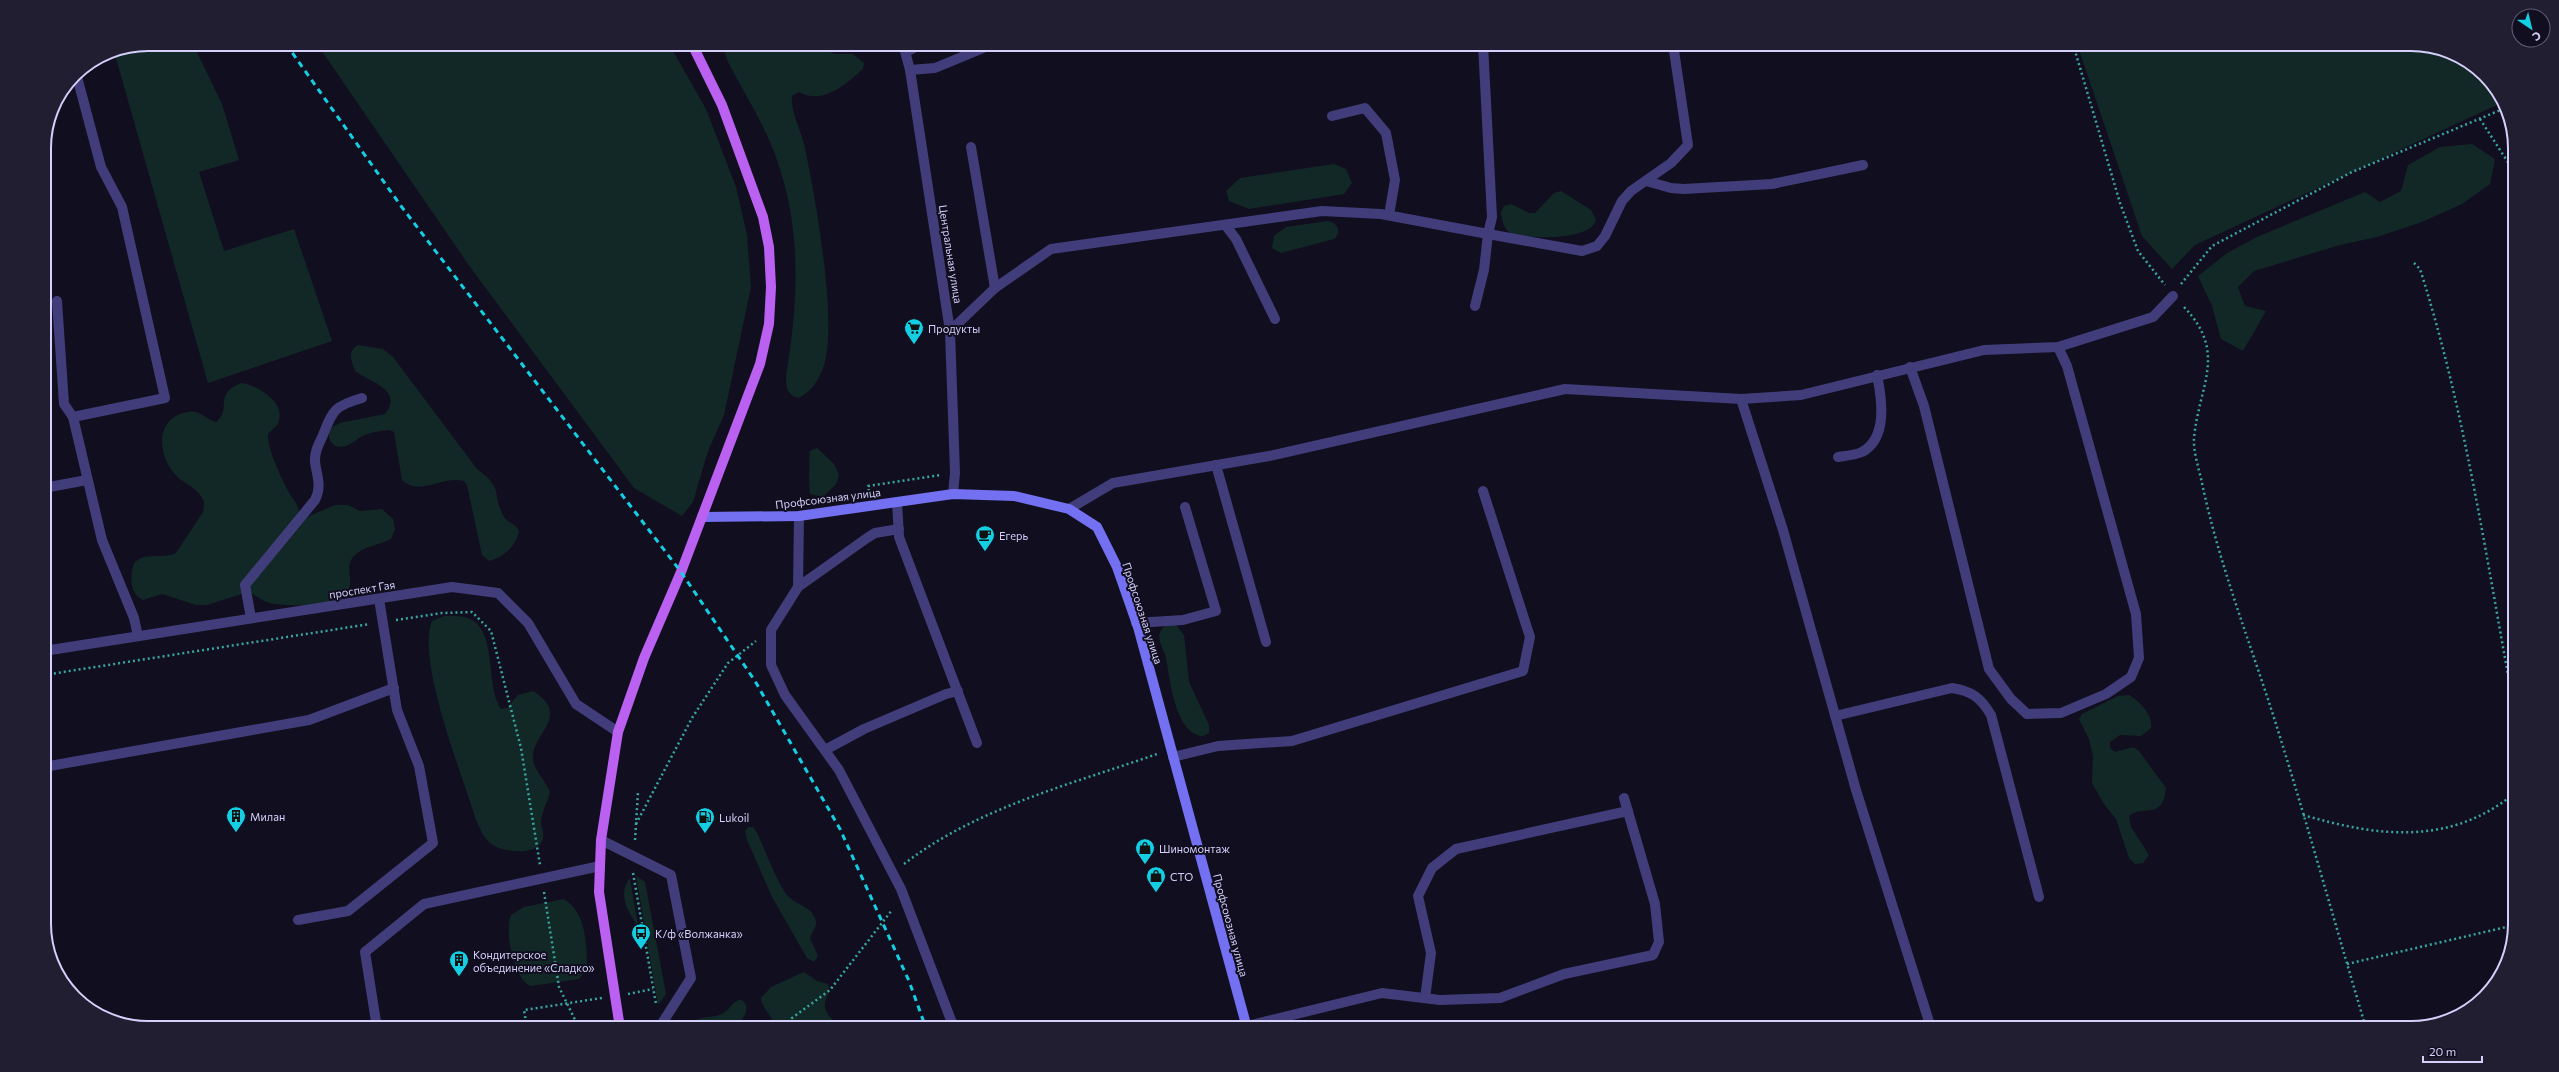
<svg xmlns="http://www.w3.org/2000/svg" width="2559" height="1072" font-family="Commissioner,sans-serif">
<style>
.green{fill:#122827}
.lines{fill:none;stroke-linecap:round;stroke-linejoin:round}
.path{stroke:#38a7a0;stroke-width:2.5;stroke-dasharray:2 3;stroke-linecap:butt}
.lane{stroke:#403d7a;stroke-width:10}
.street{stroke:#403d7a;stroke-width:10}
.secondary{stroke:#7370f2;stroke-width:10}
.primary{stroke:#bb61f1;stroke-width:10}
.rail{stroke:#14cee3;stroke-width:3;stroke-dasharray:6 5;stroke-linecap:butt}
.labels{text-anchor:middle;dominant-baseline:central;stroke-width:4;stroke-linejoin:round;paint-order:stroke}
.street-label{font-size:11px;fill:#d5d0fb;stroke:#110e1f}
.poi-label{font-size:11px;fill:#d5d0fb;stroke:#110e1f;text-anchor:start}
.rim{fill:none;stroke:#d5d0fb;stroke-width:2}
</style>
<rect width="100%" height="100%" fill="#110e1f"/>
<g class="green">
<path d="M148 44H193L222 104 239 160 199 172 224 251 294 229 332 341 208 383 114 51Z"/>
<path d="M317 44H669L706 109 736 187 747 235 751 287 724 415 708 451 693 502 682 516 634 488 468 264Z"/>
<path d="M725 44H812L835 54H853L864 63 863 69C845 85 823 105 799 92L792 96C790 112 802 132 805 148 815 196 839 326 823 368 819 380 810 393 798 398 787 395 786 387 786 376 798 305 802 232 778 163 767 128 745 95 728 62L725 53Z"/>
<path d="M2077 44H2411L2451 52 2494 85 2501 103 2195 245 2172 269 2142 236Z"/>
<path d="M2472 144 2495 159 2490 184 2462 204 2422 222 2377 237 2340 245 2254 271 2238 287 2245 306 2266 311 2243 351 2221 339 2212 306 2198 276 2227 253 2259 236 2365 192 2380 202 2401 191 2408 165 2440 147Z"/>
<path d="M1334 164 1346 169 1352 183 1344 194 1249 209 1229 201 1226 191 1240 178Z"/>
<path d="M1561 191 1591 210 1596 220C1592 241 1523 240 1509 232 1503 228 1502 218 1501 212L1504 206 1511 204 1529 213H1535L1554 193Z"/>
<path d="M1328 221C1338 223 1342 232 1334 239L1281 253 1272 248 1274 236 1286 227Z"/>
<path d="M358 345 383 349 393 357 477 469C505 489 491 494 504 517 508 523 517 524 519 532 515 547 504 557 489 561L482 555 467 485 464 481C442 475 421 497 402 480L394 432 390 430C381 431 371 432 362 436 357 439 352 444 346 446 333 450 326 439 330 428L340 423 385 414C404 390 370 382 355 371 351 360 347 352 358 345Z"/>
<path d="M241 383C258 385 289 404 277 425 275 428 270 431 268 434 267 448 280 475 287 489 291 498 299 503 299 514L307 517 335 505H348L360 511 382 509 393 519 395 529 391 539C380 545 364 546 355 555 344 565 353 578 349 590 343 607 284 607 270 603 262 601 256 595 248 592L207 605H196L162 594 143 600C129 593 130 577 134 563 146 551 162 560 176 553L203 512C204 507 205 502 202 498 197 489 189 485 181 480 163 467 153 432 173 418 179 413 189 411 196 412 203 414 208 420 216 422 233 408 212 395 241 383Z"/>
<path d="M817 448 834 464 839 475 836 484 823 497 810 494C809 491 809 457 810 451Z"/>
<path d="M444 616C453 616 464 615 472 620 497 634 485 686 501 709L507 708 518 695 533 691C573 716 530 734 533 760 535 772 546 781 550 792 548 801 541 813 541 822 541 829 546 835 541 843 533 856 500 852 490 843 482 836 479 826 475 817 462 774 416 660 432 621Z"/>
<path d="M1176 625 1184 635 1189 682 1209 725V733L1203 736C1175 735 1170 678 1166 658 1164 648 1155 638 1162 629 1165 624 1171 625 1176 625Z"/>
<path d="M2129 695C2139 701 2153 714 2151 728L2141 736 2120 735 2110 742V748L2115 752 2133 747 2139 751 2166 788C2163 821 2143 804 2129 816L2131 827 2149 855 2143 863 2135 864 2129 858 2116 819 2104 804 2092 783 2093 756 2089 739 2079 719 2082 714 2118 696Z"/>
<path d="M748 827H753L757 833C765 849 778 886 789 897 798 906 812 906 816 921 817 927 812 932 810 938L818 956 814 962 807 958 772 897 747 840 745 831Z"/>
<path d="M636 876 645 882 666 994 658 1005Z"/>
<path d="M630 878 638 926C628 912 617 894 630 878Z"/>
<path d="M564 899C586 912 587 945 587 969L579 979 531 986C514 981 504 930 511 915L524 907Z"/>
<path d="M804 972 817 981 828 984C830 990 828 993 826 999 820 1013 836 1023 846 1028H740C754 1021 766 1029 773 1025 774 1016 762 1010 761 998L771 987Z"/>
<path d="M742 1000 746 1005C748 1014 741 1022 733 1027L688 1028C693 1015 711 1019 722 1014 731 1010 732 999 742 1000Z"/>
</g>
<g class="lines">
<g class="path">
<path d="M2073 44 2120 203 2138 251 2165 285"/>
<path d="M2480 119 2511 167 2515 181"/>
<path d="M2414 263 2420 269C2466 413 2487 564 2515 713"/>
<path d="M2181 284 2212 246 2246 228 2352 172 2503 109"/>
<path d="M2184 307C2228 353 2199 385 2194 438 2193 451 2199 469 2202 483 2220 569 2254 652 2280 737 2310 833 2337 931 2366 1028"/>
<path d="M869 491 868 486 941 475"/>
<path d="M396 620 442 613 472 612 491 631 521 748 540 865"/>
<path d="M44 675 370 624"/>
<path d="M2303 815C2379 837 2450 846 2515 793"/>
<path d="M636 824 692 718 728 663 756 641"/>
<path d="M635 840 638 792"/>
<path d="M904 864C976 808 1072 784 1157 754"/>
<path d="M633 873 656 1004"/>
<path d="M544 892 559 987 579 1028"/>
<path d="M2347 964 2515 925"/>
<path d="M628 994 653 989"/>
<path d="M527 1028 524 1010 602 998"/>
<path d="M788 1028 792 1018 830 990 892 910"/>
</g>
<g class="lane">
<path d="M906 52 921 44"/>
<path d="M910 70 935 68 993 44"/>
<path d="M1332 116 1365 108 1386 133 1395 180 1389 215"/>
<path d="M971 147 995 288"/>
<path d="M1646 181 1671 188 1684 189 1772 184 1863 165"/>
<path d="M1226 226 1236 239 1275 319"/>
<path d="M57 301 64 404 73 417 102 540 134 618 138 636"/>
<path d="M1475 306 1484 270 1488 234 1582 251 1597 246 1605 236 1622 201 1631 191 1671 163 1688 145 1673 44"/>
<path d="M950 331 995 288 1051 249 1322 211 1381 214 1488 234 1492 217 1483 44"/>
<path d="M1910 367 1924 406 1989 669 2011 699 2027 714 2061 713 2106 694 2131 677 2139 658 2136 614 2067 366 2058 347"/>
<path d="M1741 399 1783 530 1856 790 1931 1028"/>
<path d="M73 417 165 398 122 207 101 167 76 73"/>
<path d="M1838 457C1845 456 1855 455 1862 452 1888 438 1882 399 1877 375"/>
<path d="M1216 465 1266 642"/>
<path d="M44 488 87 480"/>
<path d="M897 502 899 537 977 743"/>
<path d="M799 516 798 587 771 630V665L785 695 839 770 901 889 954 1028"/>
<path d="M798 587 867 538 875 533 899 529"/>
<path d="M251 618 245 585 315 500C322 486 317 477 315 462 314 452 319 444 323 435 333 410 334 406 362 398"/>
<path d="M1136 623 1183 620 1216 611 1185 507"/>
<path d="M1835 716 1952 688C1972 691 1981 698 1991 715L2039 897"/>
<path d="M825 750 864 729 946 694 958 691"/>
<path d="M1173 757 1218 746 1292 741 1523 671 1530 637 1483 491"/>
<path d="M44 767 309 720 394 688"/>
<path d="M601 840 671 875 691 978 659 1028"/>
<path d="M298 920 348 911 433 843 419 766 397 710 379 599"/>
<path d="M1425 998 1431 953 1418 896 1432 868 1456 849 1628 811"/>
<path d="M1247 1026 1382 993 1440 1000 1500 998 1564 974 1653 955 1659 942 1655 904 1624 798"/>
<path d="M377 1028 365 952 424 904 600 866"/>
</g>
<g class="street">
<path d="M903 44 910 70 950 331 955 473 953 494"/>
<path d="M1069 509 1113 483 1269 456 1565 389 1741 399 1801 395 1984 350 2058 347 2153 317 2173 296"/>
<path d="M44 651 452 587 498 593 528 623 576 704 618 732"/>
</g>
<path class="secondary" d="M702 517 799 516 953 494 1014 496 1069 509 1097 527 1117 567 1138 627 1247 1028"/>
<path class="primary" d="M620 1028 599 892 601 840 618 732 644 658 681 572 760 364 769 324 771 287 769 247 763 217 722 105 692 44"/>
<path class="rail" d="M286 44 401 206 681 572 755 681 840 829 909 981 926 1028"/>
</g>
<defs>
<g id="supermarket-pin" transform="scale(1)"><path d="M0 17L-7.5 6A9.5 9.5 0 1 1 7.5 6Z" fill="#14cee3" stroke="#110e1f"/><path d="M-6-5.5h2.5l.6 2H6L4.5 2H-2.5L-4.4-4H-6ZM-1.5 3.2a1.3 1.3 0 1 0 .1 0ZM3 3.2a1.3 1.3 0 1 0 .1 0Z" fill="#111"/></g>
<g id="cafe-pin" transform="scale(1)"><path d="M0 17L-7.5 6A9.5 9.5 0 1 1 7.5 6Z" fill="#14cee3" stroke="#110e1f"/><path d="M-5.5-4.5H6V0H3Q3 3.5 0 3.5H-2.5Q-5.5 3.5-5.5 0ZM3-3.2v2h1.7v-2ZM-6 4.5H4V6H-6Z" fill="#111"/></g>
<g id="building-pin" transform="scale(1)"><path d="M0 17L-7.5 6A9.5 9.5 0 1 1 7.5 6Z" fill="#14cee3" stroke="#110e1f"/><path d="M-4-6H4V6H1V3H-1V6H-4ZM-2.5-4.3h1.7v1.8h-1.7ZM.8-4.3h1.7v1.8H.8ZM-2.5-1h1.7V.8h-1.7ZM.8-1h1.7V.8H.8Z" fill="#111"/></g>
<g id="fuel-pin" transform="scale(1)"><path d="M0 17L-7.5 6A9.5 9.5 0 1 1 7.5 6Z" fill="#14cee3" stroke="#110e1f"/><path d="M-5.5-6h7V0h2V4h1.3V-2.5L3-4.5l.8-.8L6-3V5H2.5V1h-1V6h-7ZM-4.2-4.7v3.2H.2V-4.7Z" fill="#111"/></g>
<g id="shop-pin" transform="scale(1)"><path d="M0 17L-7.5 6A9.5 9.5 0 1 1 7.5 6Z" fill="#14cee3" stroke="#110e1f"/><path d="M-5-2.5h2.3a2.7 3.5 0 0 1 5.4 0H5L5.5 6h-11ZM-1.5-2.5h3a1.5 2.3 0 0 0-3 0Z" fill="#111"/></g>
<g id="bus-pin" transform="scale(1)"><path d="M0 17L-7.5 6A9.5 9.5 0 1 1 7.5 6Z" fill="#14cee3" stroke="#110e1f"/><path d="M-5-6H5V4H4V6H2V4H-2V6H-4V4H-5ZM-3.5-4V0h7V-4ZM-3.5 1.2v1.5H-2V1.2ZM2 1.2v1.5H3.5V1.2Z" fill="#111"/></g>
</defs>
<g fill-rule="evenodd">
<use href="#supermarket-pin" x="914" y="328"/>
<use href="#cafe-pin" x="985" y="535"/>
<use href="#building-pin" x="236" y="816"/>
<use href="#fuel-pin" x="705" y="817"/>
<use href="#shop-pin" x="1145" y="848"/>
<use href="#shop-pin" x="1156" y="876"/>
<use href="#bus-pin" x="641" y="933"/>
<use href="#building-pin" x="459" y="960"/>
</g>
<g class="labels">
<g class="street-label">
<text transform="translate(951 254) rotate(81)">Центральная улица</text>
<text transform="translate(828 498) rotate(-7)">Профсоюзная улица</text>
<text transform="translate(362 589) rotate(-9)">проспект Гая</text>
<text transform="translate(1143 613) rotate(72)">Профсоюзная улица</text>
<text transform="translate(1231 925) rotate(75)">Профсоюзная улица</text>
</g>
<g class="poi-label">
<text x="928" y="328">Продукты</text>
<text x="999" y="535">Егерь</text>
<text x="250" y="816">Милан</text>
<text x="719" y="817">Lukoil</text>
<text x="1159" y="848">Шиномонтаж</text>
<text x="1170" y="876">СТО</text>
<text x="655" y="933">К/ф «Волжанка»</text>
<text x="473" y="954">Кондитерское<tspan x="473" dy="13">объединение «Сладко»</tspan></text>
</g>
</g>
<path d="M0 0H2559V1072H0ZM148 51H2411A97 97 0 0 1 2508 148V924A97 97 0 0 1 2411 1021H148A97 97 0 0 1 51 924V148A97 97 0 0 1 148 51Z" fill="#211e31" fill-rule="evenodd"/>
<path class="rim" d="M148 51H2411A97 97 0 0 1 2508 148V924A97 97 0 0 1 2411 1021H148A97 97 0 0 1 51 924V148A97 97 0 0 1 148 51Z"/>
<g transform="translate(2531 28) rotate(145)"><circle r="19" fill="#110e1f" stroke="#5f5c77"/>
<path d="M0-3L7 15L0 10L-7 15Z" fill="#14cee3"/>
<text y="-6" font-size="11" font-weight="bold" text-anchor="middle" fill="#d5d0fb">С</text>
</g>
<path d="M2423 1056v6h59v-6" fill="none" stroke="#d5d0fb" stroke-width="2"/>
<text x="2429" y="1056" font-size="12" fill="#d5d0fb" stroke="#110e1f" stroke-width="3" paint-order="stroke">20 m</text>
</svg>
